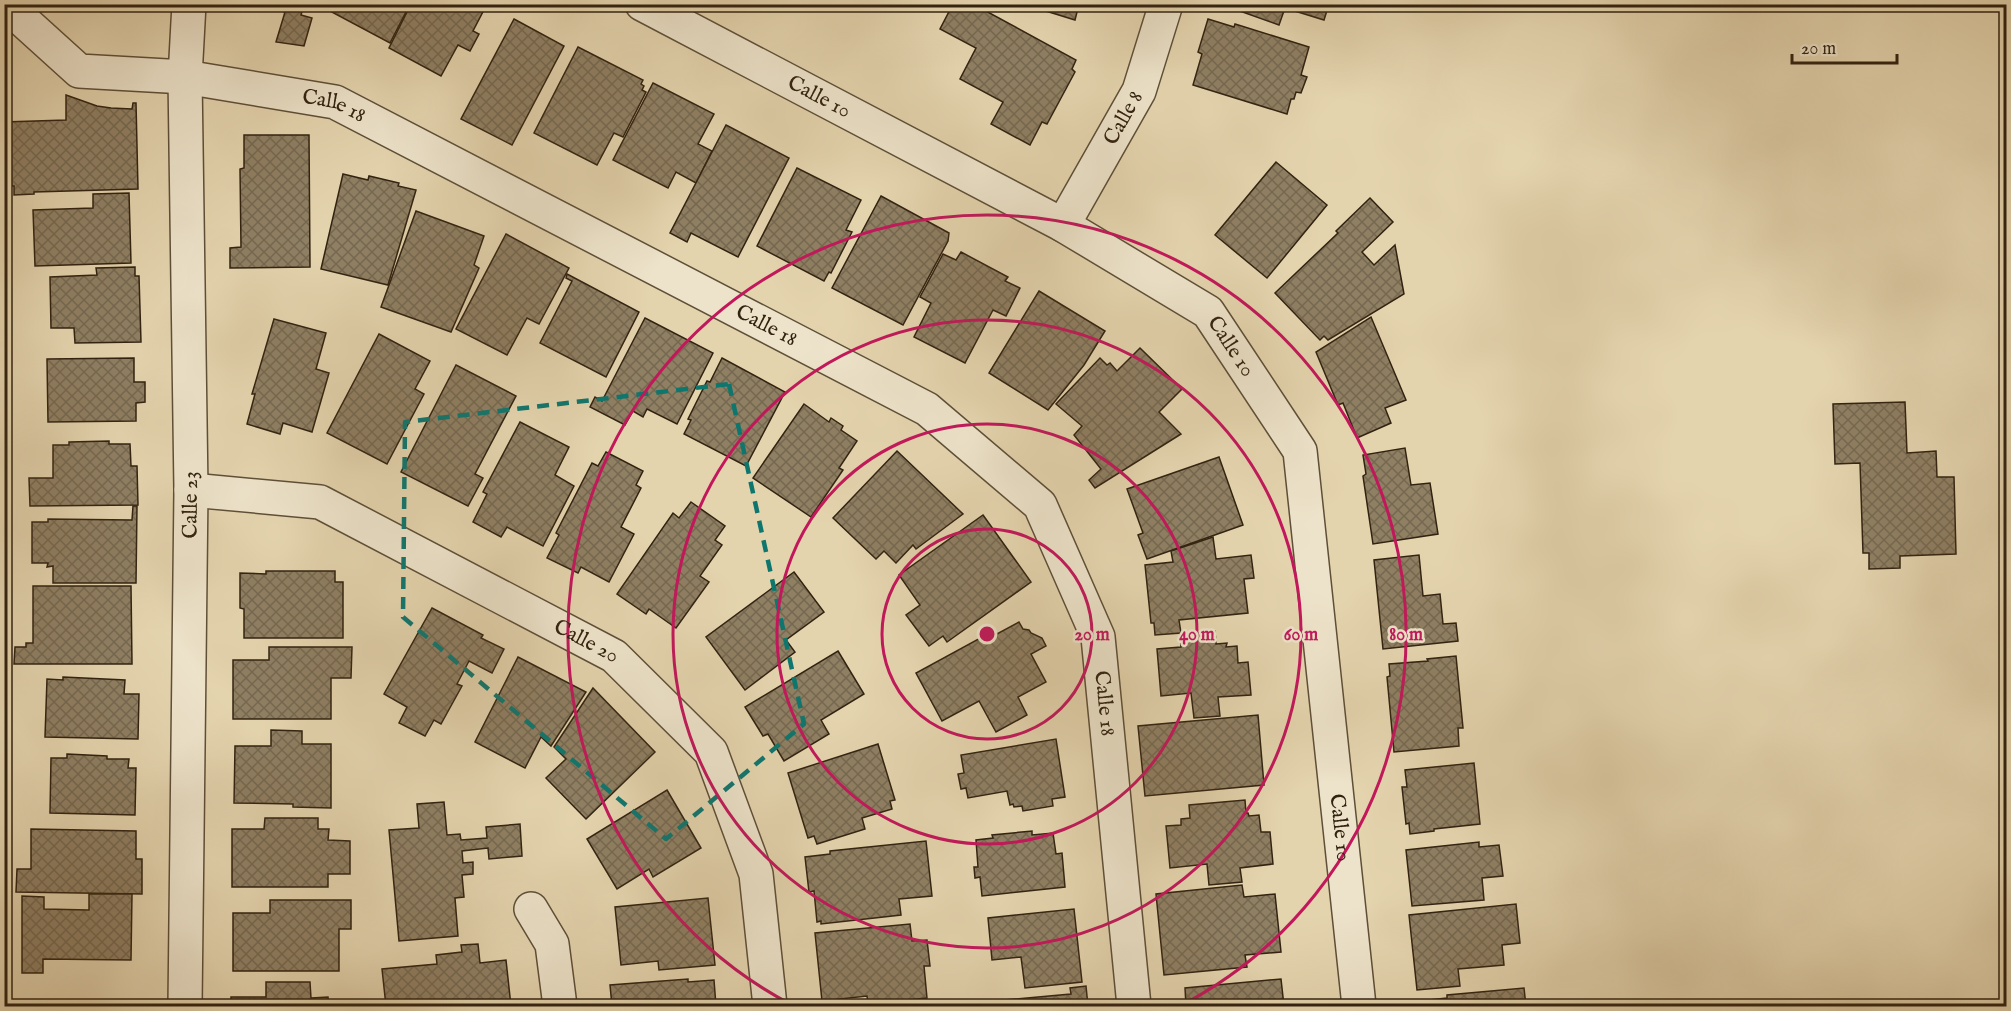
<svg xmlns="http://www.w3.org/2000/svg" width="2011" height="1011" font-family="'IM FELL English',serif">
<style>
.building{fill:url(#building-cross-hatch);stroke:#322311;stroke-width:1.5}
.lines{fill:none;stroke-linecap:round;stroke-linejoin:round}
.minor-casing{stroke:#5e4f38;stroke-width:36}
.minor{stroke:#ede3ca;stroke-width:33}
.marked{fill:none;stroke:#0f766e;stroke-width:4.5;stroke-dasharray:12 8;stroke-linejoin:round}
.ring{fill:none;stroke:#c2185b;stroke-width:3}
.labels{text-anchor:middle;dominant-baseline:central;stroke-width:5;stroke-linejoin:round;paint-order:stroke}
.street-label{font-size:21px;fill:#322311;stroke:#ede3ca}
.centre{fill:#c2185b;stroke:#ede3ca;stroke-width:3}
.ring-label{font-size:18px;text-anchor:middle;font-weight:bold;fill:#c2185b;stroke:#ede3ca;stroke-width:5;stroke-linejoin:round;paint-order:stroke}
</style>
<defs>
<pattern id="building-cross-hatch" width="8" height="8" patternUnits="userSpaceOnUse" patternTransform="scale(1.5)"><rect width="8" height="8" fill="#8f7f63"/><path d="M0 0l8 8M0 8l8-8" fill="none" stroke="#756850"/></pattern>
</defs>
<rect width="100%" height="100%" fill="#e4d4ae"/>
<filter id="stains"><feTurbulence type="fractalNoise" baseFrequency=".00333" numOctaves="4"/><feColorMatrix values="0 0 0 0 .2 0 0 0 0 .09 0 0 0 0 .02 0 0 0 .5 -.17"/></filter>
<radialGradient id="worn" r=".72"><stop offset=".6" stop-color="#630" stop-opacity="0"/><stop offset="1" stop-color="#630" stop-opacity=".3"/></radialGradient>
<g class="building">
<path d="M258 4H304L301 15 312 18 304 46 276 42 285 12Z"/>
<path d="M332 4H410L390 43 328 10Z"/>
<path d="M411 4H487L473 31 479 34 470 51 458 45 441 76 389 48Z"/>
<path d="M953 4H973L1076 60 1072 69 1075 72 1047 124 1042 122 1030 145 991 124 1003 102 960 79 976 48 940 29Z"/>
<path d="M1023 4H1079L1075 20Z"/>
<path d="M1329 4 1324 20 1285 8 1279 25 1223 5Z"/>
<path d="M514 19 564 46 512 145 461 119Z"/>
<path d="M1208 19 1234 27 1235 24 1309 47 1301 75 1307 77 1301 93 1296 92 1294 99H1291L1287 114 1193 85 1202 54 1198 52Z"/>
<path d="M578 47 643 80 641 84 644 86 642 90 646 92 623 137 614 133 597 165 534 133Z"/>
<path d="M653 83 714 114 698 144 712 151 696 183 676 172 668 188 613 160Z"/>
<path d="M66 95 97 106 111 108 132 109 133 103H136L138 189 34 192V194L14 195V186H4V122L66 120Z"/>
<path d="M726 125 789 158 738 257 691 233 687 242 670 233Z"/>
<path d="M244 135H309L310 267 230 268V248L241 247 240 169 244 168Z"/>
<path d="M1276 162 1327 205 1267 278 1215 235Z"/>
<path d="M797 168 861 200 846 230 852 232 831 273 829 272 824 281 757 246Z"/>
<path d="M343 174 368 180 369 176 399 183 398 186 416 190 388 285 321 269Z"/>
<path d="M129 193 131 263 35 266 33 210 93 208V194Z"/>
<path d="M881 196 949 233 948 241 903 325 832 288Z"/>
<path d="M1370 198 1393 222 1362 252 1374 265 1395 245 1404 294 1328 340 1324 336 1320 340 1275 293 1338 233 1336 231Z"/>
<path d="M416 211 484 236 474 265 479 268 451 332 381 307Z"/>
<path d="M506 234 569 268 539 324 527 318 507 355 456 329Z"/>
<path d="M961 252 1008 277 1005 281 1020 288 1006 316 993 310 965 363 914 337 931 303 920 297 943 254 956 260Z"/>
<path d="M135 267V276H139L141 342 75 343 74 328H51L50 277 97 275 96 268Z"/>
<path d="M567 274 639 312 606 377 540 343 572 281 566 278Z"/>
<path d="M1039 291 1105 331 1084 365 1048 410 989 373Z"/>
<path d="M1371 317 1406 400 1385 408 1391 423 1357 438 1343 403 1338 405 1316 352Z"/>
<path d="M645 318 713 353 677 424 647 409 643 417 633 411 625 425 590 407 595 397 602 401Z"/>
<path d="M274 319 326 333 316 369 329 373 312 432 283 423 280 434 247 424 255 394H252Z"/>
<path d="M379 334 430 361 415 389 424 394 387 464 327 433Z"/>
<path d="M1140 348 1182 389 1159 412 1181 434 1095 488 1089 480 1101 469 1074 435 1082 426 1056 404 1100 358 1107 365 1110 363 1117 371Z"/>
<path d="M134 358V382H145V402L136 403V421L48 422 47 359Z"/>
<path d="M722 358 785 392 746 466 684 434 691 420 688 419 707 381 710 382Z"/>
<path d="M456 365 516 396 475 474 483 478 468 506 401 472Z"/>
<path d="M1905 402 1907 453 1936 451 1937 477H1954L1956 554 1900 556V568L1869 569V553H1863L1860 463 1835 464 1833 404Z"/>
<path d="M804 404 829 422 831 418 843 426 841 430 857 441 839 468 843 470 811 517 753 478Z"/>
<path d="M520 422 569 447 555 475 574 486 543 546 507 527 501 537 473 522 487 494 483 492Z"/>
<path d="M109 441V444H130L131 466H137L138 505 30 506 29 478H53V445H69V442Z"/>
<path d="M1405 448 1411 485 1430 483 1438 534 1373 544 1363 476 1366 474 1363 455Z"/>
<path d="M897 451 963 514 916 549 913 545 896 563 884 551 876 559 833 518Z"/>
<path d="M606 452 643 471 636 485 641 488 621 527 634 534 609 582 581 567 578 573 547 558 559 535 556 533 592 463 598 466Z"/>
<path d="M1219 457 1243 525 1147 559 1138 535 1143 533 1127 489Z"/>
<path d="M691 502 725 526 715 540 722 545 700 576 709 582 676 628 649 609 646 614 617 594 673 513 679 518Z"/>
<path d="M133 506H137L136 583H53V566L47 567 48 563H32V522H48V519L132 520Z"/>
<path d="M983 515 1031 582 947 642 943 636 929 646 906 615 920 605 899 575Z"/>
<path d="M1213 537 1216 559 1251 555 1254 578 1244 579 1248 613 1179 620 1181 633 1155 635 1154 623H1151L1145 565 1173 562 1171 551Z"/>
<path d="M1419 555 1423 596 1440 594 1443 624 1456 623 1458 641 1383 649 1374 560Z"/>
<path d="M266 571H335V582H343V638H244V609L240 608V573L266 574Z"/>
<path d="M794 572 824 612 786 640 795 652 745 690 706 637Z"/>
<path d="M33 586H131L132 664H14L15 647H26V643H33Z"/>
<rect x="4" y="599" width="7" height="22"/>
<path d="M432 608 483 635 481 638 504 649 492 673 469 661 457 684 462 686 441 724 434 720 425 736 399 723 407 707 384 694Z"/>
<path d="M1019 622 1023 629 1029 630 1031 633 1042 638 1046 646 1031 654 1046 682 1018 697 1027 715 996 732 979 701 942 721 916 673 995 630 997 634Z"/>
<path d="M1215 631 1216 644 1227 643 1226 647 1237 646 1238 663 1248 662 1251 695 1218 697 1220 716 1194 718 1191 693 1161 696 1157 649 1181 647 1180 634Z"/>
<path d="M269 647H352L351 678H331V719H233V660H269Z"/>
<path d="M838 651 864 694 821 720 829 734 784 761 768 734 763 736 745 707Z"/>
<path d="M1456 656 1463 728H1458L1459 746 1394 752 1387 677 1390 676 1389 664 1428 661 1427 659Z"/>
<path d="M518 657 586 692 551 746 541 737 525 768 475 742Z"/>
<path d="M63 677 125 680 124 694H139L138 739 45 737 47 679 63 680Z"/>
<path d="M593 688 655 752 586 819 546 778 566 759 554 747Z"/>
<path d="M1258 715 1264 785 1145 796 1138 726Z"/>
<path d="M271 730 302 731V744H331V808L293 807V804L234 803 235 746H271Z"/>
<path d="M1056 739 1065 797 1052 799 1053 806 1023 811 1022 806 1014 807 1013 804 1010 805 1007 791 968 798 966 788 961 789 958 774 964 773 961 755Z"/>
<path d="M878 744 895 800 890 801 892 809 862 818 865 829 817 844 814 836 808 838 788 773Z"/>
<path d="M67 754 107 756V759H129L128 768H136L135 815 50 813 51 758H67Z"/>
<path d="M1474 763 1480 824 1434 829V831L1410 834 1409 823 1406 824 1402 787H1407L1405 770Z"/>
<path d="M667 790 701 848 653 877 649 869 617 889 587 839Z"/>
<path d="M1245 800 1246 813H1248L1249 816 1259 815 1261 832H1270L1273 864 1240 868 1242 882 1209 885 1207 864 1170 868 1166 826 1181 825V819L1190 818 1189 805Z"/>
<path d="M444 802 447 835 460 834 461 840 487 838 486 827 520 824 522 856 489 859 488 848 462 851 463 863 473 862V874L462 875 464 897 455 898 458 936 399 941 389 830 419 828 417 804Z"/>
<path d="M265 818H318V829H329L328 840 350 841V874H328V887H232V829H264Z"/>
<path d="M31 829 136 831V859H142V894L16 892 17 869H31Z"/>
<path d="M1032 831V835L1053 833 1056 854 1062 853 1065 887 982 896 980 877 975 878 974 867H978L976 840 993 838 992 835Z"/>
<path d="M926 841 932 896 899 899 901 915 821 924V921L817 922 814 891 809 892 805 857 830 854V851Z"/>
<path d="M1479 842V847L1499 845 1503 876 1482 878 1484 900 1412 906 1406 850Z"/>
<path d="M1242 885 1244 897 1275 894 1281 952 1245 955 1247 967 1164 975 1156 894Z"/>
<path d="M89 894H132L131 960 43 959V973H22V896L44 897V909L89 910Z"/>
<path d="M708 898 715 965 659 970 658 961 621 965 615 907Z"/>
<path d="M270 900H351V929H339V971H233V913H270Z"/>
<path d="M1516 904 1520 943 1502 945 1504 965 1458 969 1460 986 1417 990 1409 915Z"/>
<path d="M1074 909 1082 982 1025 988 1021 957 992 960 988 918Z"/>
<path d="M910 924 912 941 927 940 930 966H924L927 998 868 1004 867 996 822 1001 815 933Z"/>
<path d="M478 944 480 963 506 960 511 1006H386L382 969 437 964 436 955 462 952 461 945Z"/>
<path d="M688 979V982L714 980 716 1006H612L610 985Z"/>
<path d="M1281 979 1284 1006H1186L1185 988Z"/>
<path d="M266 982H310L311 998 328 997 329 1006H231V997H266Z"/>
<path d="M1086 986 1088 1006H994L993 1001 1071 994 1070 988Z"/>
<path d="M1524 988 1526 1006H1420V1001L1447 998V995Z"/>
</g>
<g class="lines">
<g class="minor-casing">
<g id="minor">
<path id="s1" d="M5 4 79 71 185 77 335 102 927 409 1040 505 1098 637 1134 1006"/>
<path id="s2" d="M642 4 1063 225 1208 312 1300 451 1359 1006"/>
<path id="s3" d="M1063 225 1139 91 1166 4"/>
<path id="s4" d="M191 490 320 502 614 656 711 752 756 874 770 1006"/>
<path d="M531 909 552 944 560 1006"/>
<path id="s5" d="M185 1006 191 490 185 77 189 4"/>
</g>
</g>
<use href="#minor" class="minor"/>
</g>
<path class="marked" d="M729 384 804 724 666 839 403 617 405 422Z"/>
<g class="ring">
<circle cx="987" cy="634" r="105"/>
<circle cx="987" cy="634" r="210"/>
<circle cx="987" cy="634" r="314"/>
<path d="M794 1006A419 419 0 1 1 1180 1006"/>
</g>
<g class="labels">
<g class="street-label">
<text stroke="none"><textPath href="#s2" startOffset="200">Calle 10</textPath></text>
<text stroke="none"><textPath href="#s1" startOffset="358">Calle 18</textPath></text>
<text stroke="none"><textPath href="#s3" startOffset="123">Calle 8</textPath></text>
<text stroke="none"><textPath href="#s1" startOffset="844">Calle 18</textPath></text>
<text stroke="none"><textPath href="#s2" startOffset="686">Calle 10</textPath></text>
<text stroke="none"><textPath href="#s5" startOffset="501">Calle 23</textPath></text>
<text stroke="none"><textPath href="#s4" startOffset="430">Calle 20</textPath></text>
<text stroke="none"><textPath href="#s1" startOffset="1384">Calle 18</textPath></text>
<text stroke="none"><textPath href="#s2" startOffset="1190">Calle 10</textPath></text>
</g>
</g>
<circle cx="987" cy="634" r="9" class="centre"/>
<g class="ring-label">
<text x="1092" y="640">20 m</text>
<text x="1197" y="640">40 m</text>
<text x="1301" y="640">60 m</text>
<text x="1406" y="640">80 m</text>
</g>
<rect width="2011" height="1011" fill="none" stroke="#e4d4ae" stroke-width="24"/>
<rect x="6" y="6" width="1999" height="999" fill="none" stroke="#322311" stroke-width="3"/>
<rect x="12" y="12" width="1987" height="987" fill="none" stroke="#322311" stroke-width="1.5"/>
<path d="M1792 54v9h105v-9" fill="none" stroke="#322311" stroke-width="3"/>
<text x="1801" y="54" font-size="18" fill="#322311" stroke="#ede3ca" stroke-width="4.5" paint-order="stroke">20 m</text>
<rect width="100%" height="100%" filter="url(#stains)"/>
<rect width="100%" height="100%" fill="url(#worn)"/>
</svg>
